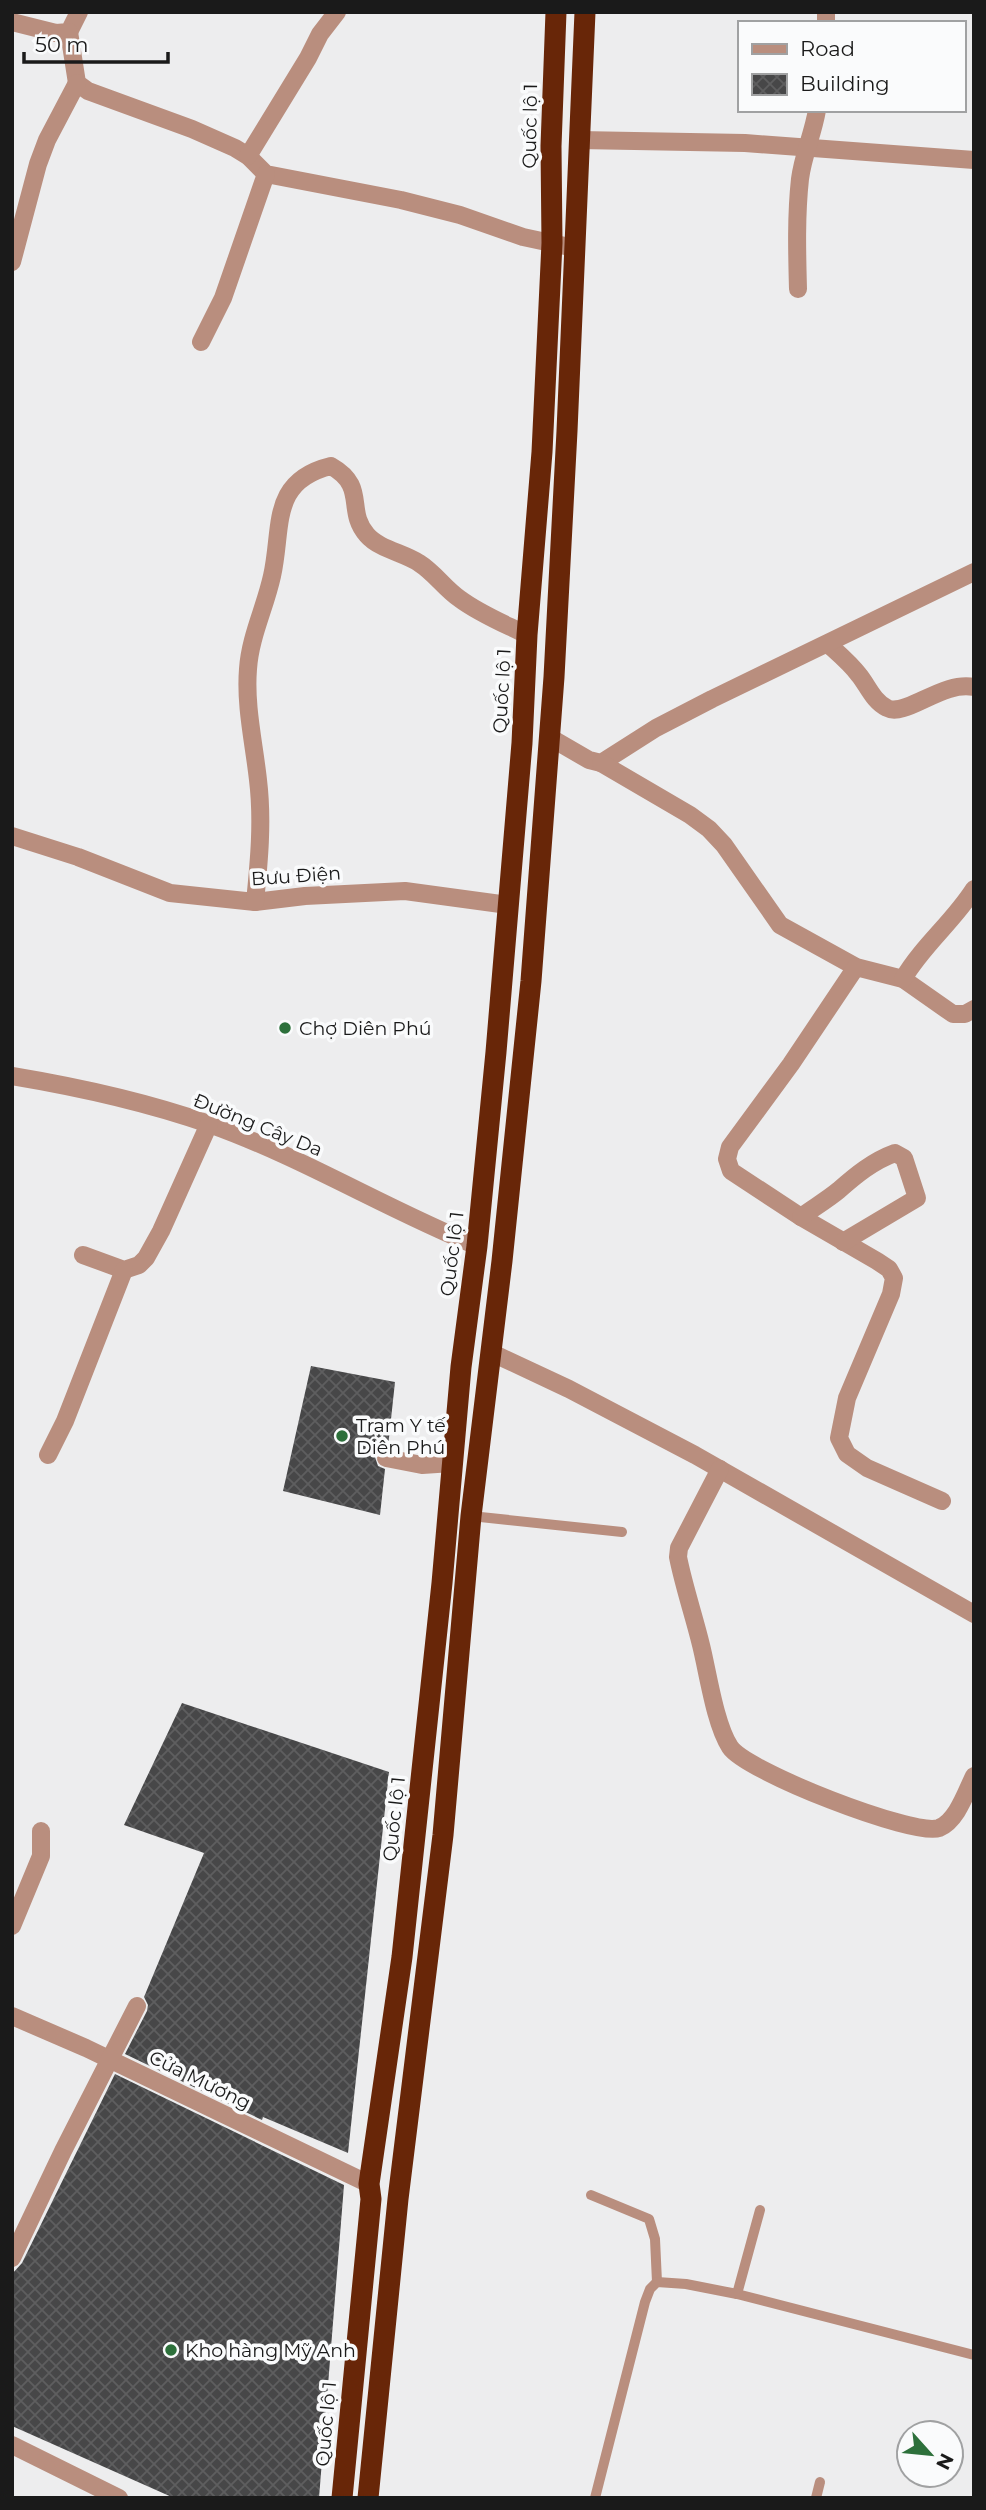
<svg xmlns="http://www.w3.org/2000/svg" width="986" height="2510" font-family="Montserrat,sans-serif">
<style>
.building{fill:url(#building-cross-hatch)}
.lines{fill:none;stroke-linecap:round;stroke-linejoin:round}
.lane{stroke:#b98e7e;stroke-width:10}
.street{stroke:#b98e7e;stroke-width:18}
.highway{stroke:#682608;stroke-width:21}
.poi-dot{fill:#2d703b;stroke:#fafbfc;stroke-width:2.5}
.labels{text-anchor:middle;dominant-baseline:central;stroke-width:7;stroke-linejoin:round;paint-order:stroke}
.street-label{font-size:19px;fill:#1a1a1a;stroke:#fafbfc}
.poi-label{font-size:19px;fill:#1a1a1a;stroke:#fafbfc;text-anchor:start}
</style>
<defs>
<pattern id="building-cross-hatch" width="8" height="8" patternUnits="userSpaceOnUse" patternTransform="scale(1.75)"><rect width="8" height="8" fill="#474748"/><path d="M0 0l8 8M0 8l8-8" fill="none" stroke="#5e5e5f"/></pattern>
</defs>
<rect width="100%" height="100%" fill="#ededee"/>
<g class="building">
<path d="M311 1366 395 1382 388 1447 378 1450 375 1457 378 1466 385 1469 380 1515 283 1491Z"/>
<path d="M182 1703 389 1772 348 2153 263 2117 262 2120 125 2054 147 2011 148 2005 144 1997 204 1853 124 1825Z"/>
<path d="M115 2074 344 2185 319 2498H174L12 2426V2274L22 2263Z"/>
</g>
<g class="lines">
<g class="lane">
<path d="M471 1516 622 1532"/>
<path d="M591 2195 649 2219 655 2239 657 2282"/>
<path d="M737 2294 760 2210"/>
<path d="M595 2498 645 2302 650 2289 657 2282 686 2284 737 2294 974 2355"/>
<path d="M816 2498 820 2482"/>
</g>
<g class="street">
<path d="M12 22 56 33 69 32 79 12"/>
<path d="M826 23V12"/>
<path d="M69 32 77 83 88 91 192 129 235 148 248 156 266 174 401 200 460 215 523 237 565 246"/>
<path d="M579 140 745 143 974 160"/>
<path d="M248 156 308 58 320 34 337 12"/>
<path d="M12 262 38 164 47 140 77 83"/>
<path d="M798 289C797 253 796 215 800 179 803 155 813 134 817 110"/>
<path d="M201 342 223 298 266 174"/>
<path d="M828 644C839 654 850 663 859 675 868 686 873 701 887 708 905 718 943 680 974 687"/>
<path d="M551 738 589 760 601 763 656 728 712 699 974 572"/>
<path d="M601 763 690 815 709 829 724 845 780 925 856 967 903 979 953 1014H965L974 1009"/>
<path d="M12 836 78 857 170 893 255 902 305 896 405 891 508 905"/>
<path d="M255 902C259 862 263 821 258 780 254 743 245 706 248 669 250 637 265 608 272 576 283 528 269 481 331 466 368 487 345 510 367 535 379 549 404 553 419 563 435 573 445 589 460 599 480 614 505 624 527 635"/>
<path d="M856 967 791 1064 730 1147 727 1159 731 1171 801 1217 877 1261 889 1269 894 1278 891 1294 847 1398 839 1438 847 1454 867 1468 942 1501"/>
<path d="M903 979C923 945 953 922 974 889"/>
<path d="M12 1076C78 1087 146 1102 209 1124 302 1157 386 1209 477 1246"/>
<path d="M801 1217C813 1208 827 1200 839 1190 856 1175 873 1161 895 1153L904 1158 917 1198 843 1242"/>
<path d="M83 1255 124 1270 139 1265 146 1258 161 1231 209 1124"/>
<path d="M490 1352 569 1389 695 1455 974 1614"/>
<path d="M48 1455 65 1421 124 1270"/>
<path d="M386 1458 422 1465 452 1463"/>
<path d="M720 1469 679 1548 678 1557C684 1587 694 1616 701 1645 708 1673 715 1724 730 1747 745 1771 914 1837 939 1828 957 1821 966 1792 974 1776"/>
<path d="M12 1926 41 1856V1831"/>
<path d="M12 2016 86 2048 369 2184"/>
<path d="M12 2258 63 2151 137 2006"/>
<path d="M12 2445 119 2498"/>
</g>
<g class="highway">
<path d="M342 2498 371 2199 369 2184 402 1957 442 1583 461 1367 477 1246 496 1052 522 743 527 635 542 452 552 243 551 146 556 12"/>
<path d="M368 2498 398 2199 443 1835 471 1516 502 1261 531 981 554 677 567 431 585 12"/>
</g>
</g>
<g class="poi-dot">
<circle cx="285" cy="1028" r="7"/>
<circle cx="342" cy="1436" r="7"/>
<circle cx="171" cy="2350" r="7"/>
</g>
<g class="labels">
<g class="street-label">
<text transform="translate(530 126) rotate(-89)">Quốc lộ 1</text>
<text transform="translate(502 691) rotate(-87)">Quốc lộ 1</text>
<text transform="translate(296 876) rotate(-4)">Bưu Điện</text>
<text transform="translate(258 1125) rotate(22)">Đường Cây Da</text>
<text transform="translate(452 1254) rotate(-83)">Quốc lộ 1</text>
<text transform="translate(394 1819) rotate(-84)">Quốc lộ 1</text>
<text transform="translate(200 2080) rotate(26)">Cửa Mương</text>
<text transform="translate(326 2424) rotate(-85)">Quốc lộ 1</text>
</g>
<g class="poi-label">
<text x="299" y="1028">Chợ Diên Phú</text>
<text x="356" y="1425">Trạm Y tế<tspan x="356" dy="22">Diên Phú</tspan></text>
<text x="185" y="2350">Kho hàng Mỹ Anh</text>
</g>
</g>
<rect width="986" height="2510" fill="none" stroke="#1a1a1a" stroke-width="28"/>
<rect x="738" y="21" width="228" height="91" fill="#fafbfc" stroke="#a0a1a2" stroke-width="2"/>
<rect x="752" y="44" width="35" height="10" fill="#b98e7e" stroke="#a0a1a2" stroke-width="2"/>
<text x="800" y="56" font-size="21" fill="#1a1a1a">Road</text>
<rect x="752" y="74" width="35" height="21" fill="url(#building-cross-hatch)" stroke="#a0a1a2" stroke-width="2"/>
<text x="800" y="91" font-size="21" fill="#1a1a1a">Building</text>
<g transform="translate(930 2454) rotate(117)"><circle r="33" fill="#fafbfc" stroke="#a0a1a2" stroke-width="2"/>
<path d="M0-5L12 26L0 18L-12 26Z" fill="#2d703b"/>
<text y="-10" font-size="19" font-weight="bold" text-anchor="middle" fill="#1a1a1a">N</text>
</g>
<path d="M24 52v10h144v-10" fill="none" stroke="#1a1a1a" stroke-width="3.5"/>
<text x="35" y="52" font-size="21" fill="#1a1a1a" stroke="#fafbfc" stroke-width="5" paint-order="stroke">50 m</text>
</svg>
